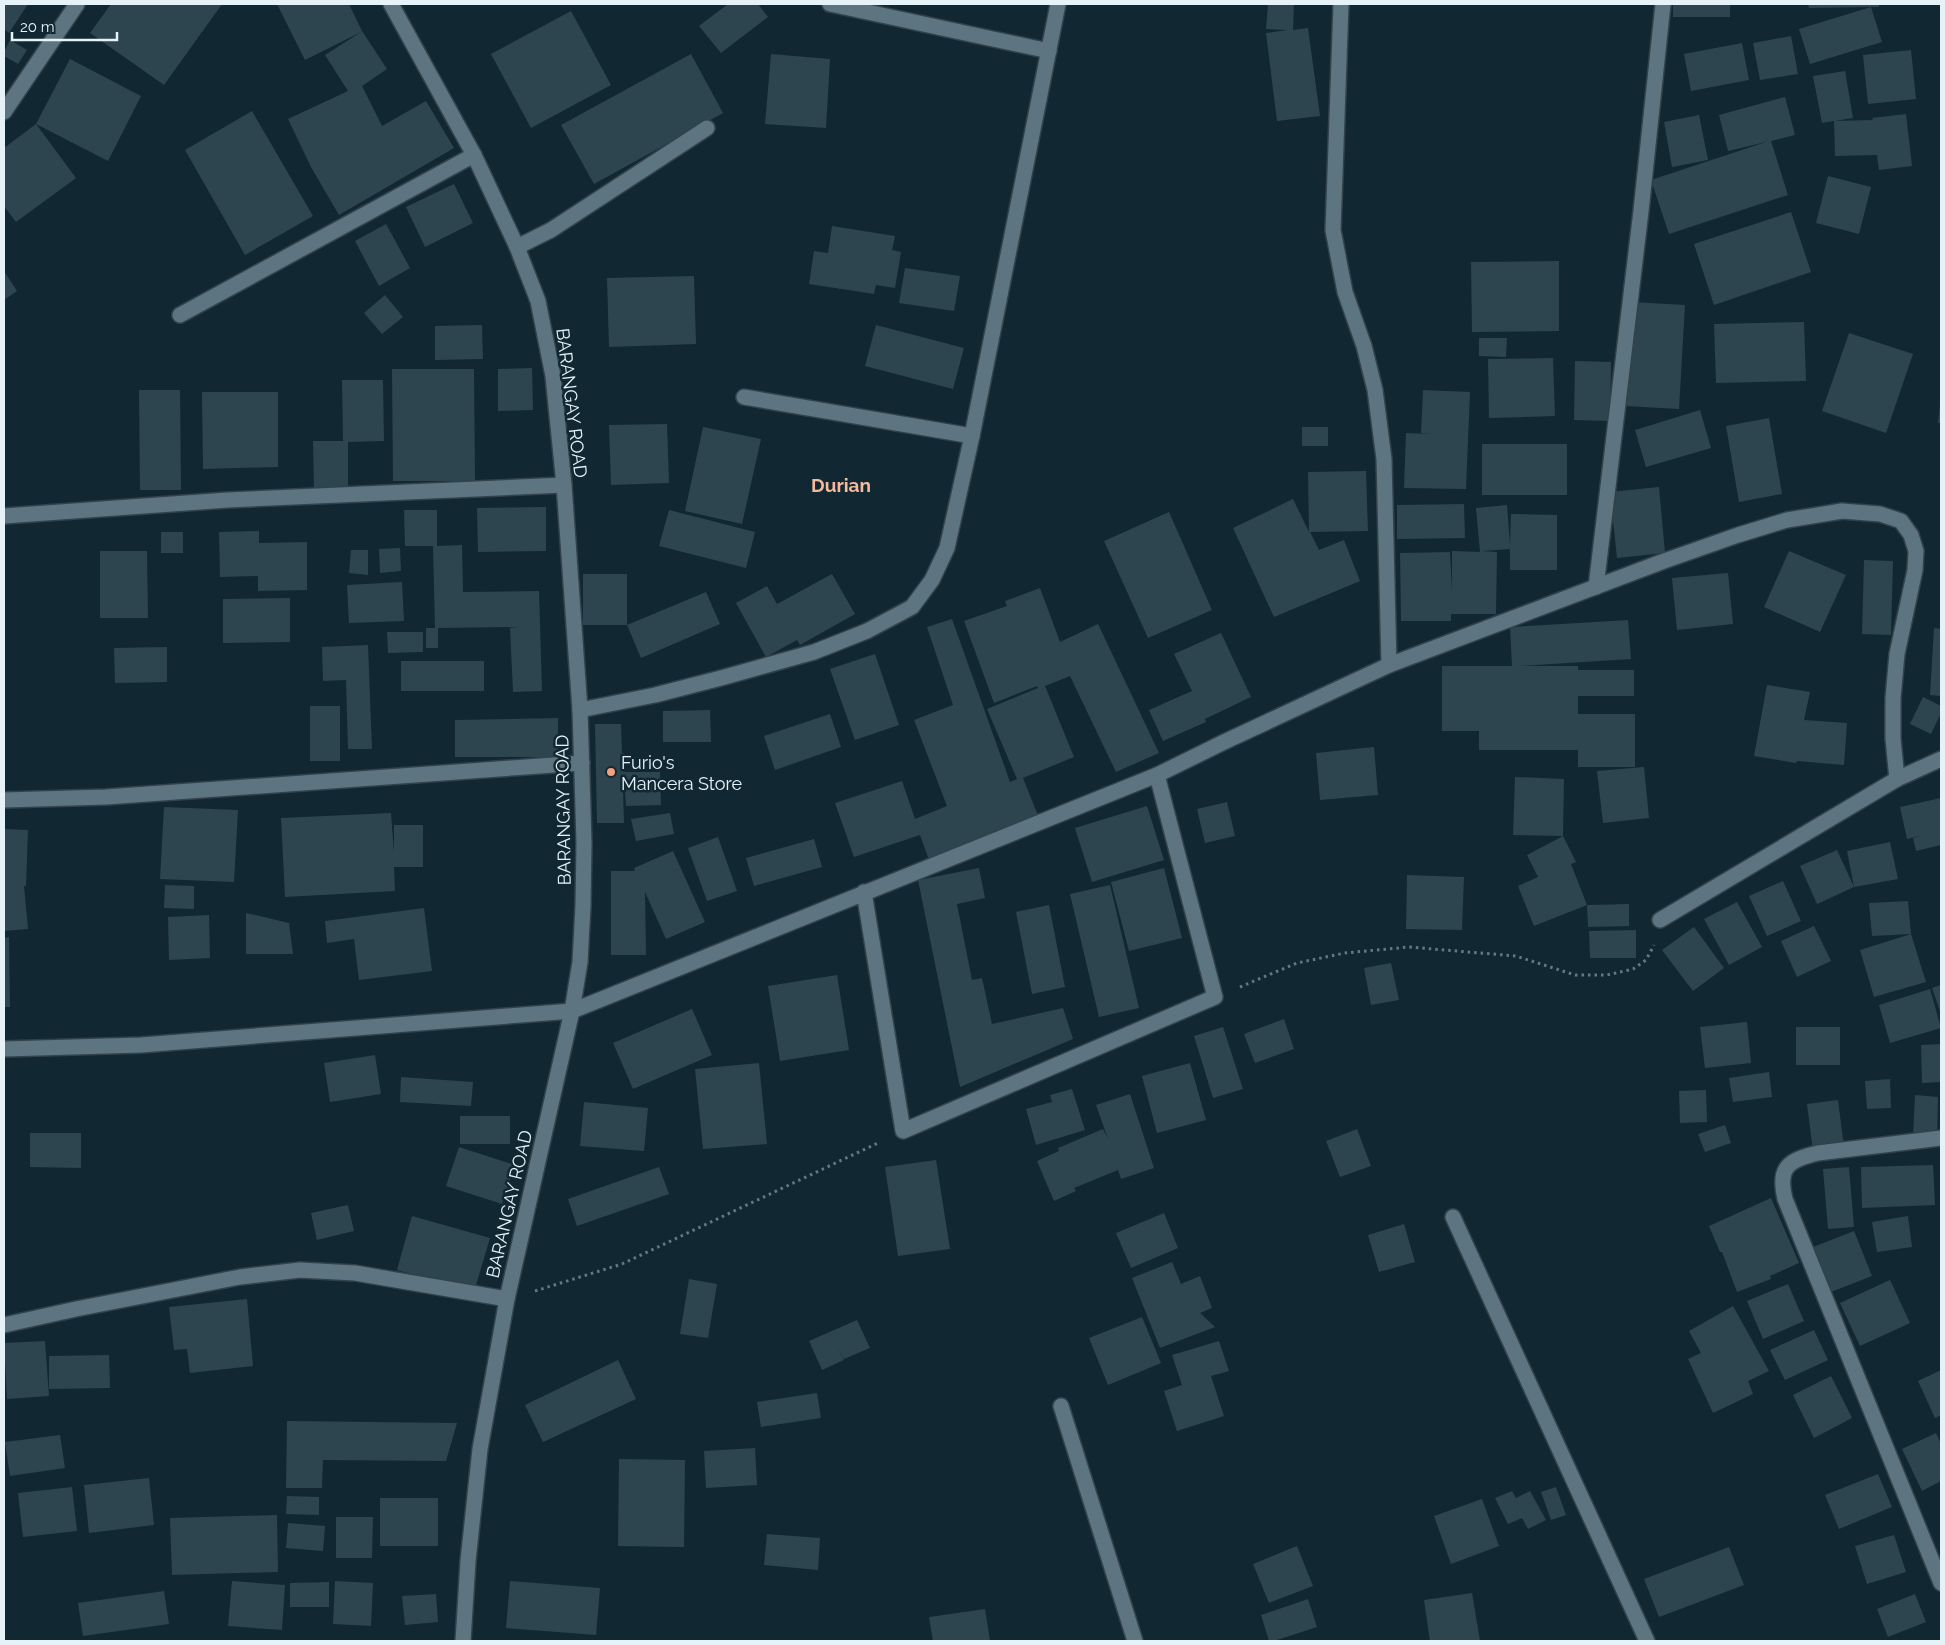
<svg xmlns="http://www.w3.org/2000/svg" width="1945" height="1645" font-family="Raleway,sans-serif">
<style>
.building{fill:#2d454f}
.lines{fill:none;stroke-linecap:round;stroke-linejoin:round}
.minor-casing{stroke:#32424a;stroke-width:18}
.path{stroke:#667982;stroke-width:3;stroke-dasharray:2.5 4;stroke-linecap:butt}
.minor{stroke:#5c7581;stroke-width:15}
.poi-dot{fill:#f1a17d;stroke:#112832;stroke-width:2}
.labels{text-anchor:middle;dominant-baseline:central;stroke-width:5;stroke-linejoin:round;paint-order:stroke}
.street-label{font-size:18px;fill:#e5f3f9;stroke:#112832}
.poi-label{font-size:18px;fill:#e5f3f9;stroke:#112832;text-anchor:start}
.neighbourhood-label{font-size:19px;font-weight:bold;fill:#f6b99e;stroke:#112832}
</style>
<rect width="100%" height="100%" fill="#112832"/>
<g class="building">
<path d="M4 4H28L9 33 4 29Z"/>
<path d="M111 4H222L164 85 90 33Z"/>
<path d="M277 4H349L362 31 387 69 362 86 382 126 426 101 454 148 339 215 311 167 288 119 348 91 325 55 361 32 305 60Z"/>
<path d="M728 4H758L768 17 721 53 699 26Z"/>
<path d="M1268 4H1294L1293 30 1308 28 1320 116 1277 121 1266 33 1287 30 1266 29Z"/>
<rect x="1673" y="4" width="57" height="13"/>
<path d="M1808 4H1879V7H1871L1882 42 1810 64 1799 29 1871 7 1809 8Z"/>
<path d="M571 11 611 85 531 128 491 54Z"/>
<path d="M1791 36 1798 74 1760 80 1753 43Z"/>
<path d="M10 40 27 50 18 64 4 56V52Z"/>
<path d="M1742 43 1749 80 1691 91 1684 54Z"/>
<path d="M1911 50 1916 99 1868 104 1863 55Z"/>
<path d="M691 54 723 113 594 184 561 125Z"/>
<path d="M771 54 830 59 826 128 765 124Z"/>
<path d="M70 59 141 96 108 161 36 124Z"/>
<path d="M1845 71 1853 118 1834 121 1873 120 1872 118 1906 114 1912 166 1879 170 1877 155 1835 156 1834 121 1822 123 1813 76Z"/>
<path d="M1785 97 1795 135 1771 141 1788 195 1669 234 1651 180 1766 142 1728 151 1719 115Z"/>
<path d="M252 111 313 216 245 255 185 150Z"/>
<path d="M1699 115 1708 160 1672 167 1664 122Z"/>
<path d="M36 124 76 178 16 222 4 206V148Z"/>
<path d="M1828 176 1871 187 1859 234 1816 223Z"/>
<path d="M454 184 473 223 425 247 406 207Z"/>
<path d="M1791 212 1811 272 1714 305 1694 244Z"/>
<path d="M386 224 410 268 379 286 355 241Z"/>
<path d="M832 226 895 236 892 250 901 252 895 288 876 285 874 294 809 284 814 251 828 253Z"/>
<path d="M1559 261V331L1472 332 1471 262Z"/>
<path d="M905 268 960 276 954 311 899 303Z"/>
<path d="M4 271 17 291 4 300Z"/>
<path d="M694 276 696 344 609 347 607 278Z"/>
<path d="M385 295 403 317 382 334 364 313Z"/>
<path d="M1631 302 1685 305 1679 409 1625 406Z"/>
<path d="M1804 322 1806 381 1716 383 1714 324Z"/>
<path d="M482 325 483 359 435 360V326Z"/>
<path d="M876 325 964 348 953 389 865 366Z"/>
<path d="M1849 333 1913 354 1886 433 1822 411Z"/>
<path d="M1479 338H1507L1506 357 1479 356Z"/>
<path d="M1553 358 1555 416 1489 418 1488 359Z"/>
<path d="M1575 361 1611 362 1610 421 1574 420Z"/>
<path d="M532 368 533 410 498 411V369Z"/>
<path d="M392 369H474L475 481H393Z"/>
<path d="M342 380H383L384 441 348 442V488L314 489 313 441H343Z"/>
<path d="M139 390H180L181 490H140Z"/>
<path d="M1423 390 1470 392 1466 489 1404 488 1406 433 1432 434 1421 433Z"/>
<path d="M202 392H278V467L203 469Z"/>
<path d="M1940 405H1941V423H1938Z"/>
<path d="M1700 410 1711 448 1646 467 1635 430Z"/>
<path d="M1769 418 1782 494 1739 502 1726 426Z"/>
<path d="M667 424 669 483 611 485 609 425Z"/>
<path d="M703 427 761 439 742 524 685 511Z"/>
<rect x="1302" y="427" width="26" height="19"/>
<rect x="1482" y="444" width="85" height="51"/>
<path d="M1366 471 1368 531 1310 532 1319 550 1344 540 1360 581 1274 617 1233 528 1293 499 1309 532 1308 472Z"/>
<path d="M1659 487 1665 553 1617 558 1610 492Z"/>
<path d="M1464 504 1465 538 1397 539V505Z"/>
<path d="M1507 505 1510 545 1511 514 1557 515V570H1510V549L1482 551 1497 552 1496 614H1451V621H1401L1400 553 1450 552 1452 592V551L1480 552 1476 508Z"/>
<path d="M546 507V551L478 552 477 508Z"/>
<path d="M404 510H437V546L462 545 463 592 539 591 542 691 513 692 510 628 518 627 438 628V648H426V628H435L433 546H405Z"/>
<path d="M669 510 755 532 746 568 659 546Z"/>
<path d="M1169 512 1212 610 1148 638 1104 541Z"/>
<path d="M259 531V543L307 542V590L258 591V576L220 577 219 532Z"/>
<rect x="161" y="532" width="22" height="21"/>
<path d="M400 548 401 571 380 573 379 549Z"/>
<path d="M351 550H368V575L349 573Z"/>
<path d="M100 551H147L148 618H100Z"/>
<path d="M1789 551 1846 575 1820 632 1764 607Z"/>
<path d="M1864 560 1893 561 1891 635 1862 634Z"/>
<path d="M1728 573 1733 624 1677 630 1672 578Z"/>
<rect x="583" y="574" width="44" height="51"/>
<path d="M832 574 855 614 800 645 797 640 766 657 736 603 767 586 777 604Z"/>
<path d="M402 582 404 621 349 623 347 585Z"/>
<path d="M1040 588 1060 642 1098 624 1159 753 1116 772 1070 676 1045 686 1074 757 1023 778 1039 818 929 860 920 835 854 857 835 803 902 781 915 819 947 806 914 720 953 705 927 627 952 619 1010 782 1017 779 987 709 1038 688 1037 686 994 703 964 621 1007 606 1005 601Z"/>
<path d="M706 592 720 624 641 658 627 625Z"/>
<path d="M290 598V642L223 643V599Z"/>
<path d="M1628 620 1631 659 1520 666H1578V670H1634V696H1578V714H1635V767H1578V750H1479V731H1442V666H1512L1510 627Z"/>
<path d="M1934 628 1941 629V696L1930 695Z"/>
<path d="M387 632H423V652L388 653Z"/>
<path d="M1221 633 1251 697 1205 719 1206 722 1163 741 1149 710 1192 691 1174 654Z"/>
<path d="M368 645 372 749H348L346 680 323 681 322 647Z"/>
<path d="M167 647V682L115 683 114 648Z"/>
<path d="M875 654 899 725 855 740 830 669Z"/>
<rect x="401" y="661" width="83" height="30"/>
<path d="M1767 685 1810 692 1804 720 1847 723 1844 765 1797 761 1796 763 1754 756Z"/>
<path d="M1923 697 1941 706V713L1931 734 1910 724Z"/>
<rect x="310" y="706" width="30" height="55"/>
<path d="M710 710 711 742H663V711Z"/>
<path d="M830 714 841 747 775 770 764 736Z"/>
<path d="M558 718V757H455V720Z"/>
<path d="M595 724H621L622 753H624L625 772H660L661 805 626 806 625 791H623L624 823H597Z"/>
<path d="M1374 747 1378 795 1320 800 1316 753Z"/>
<path d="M1644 767 1649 818 1603 823 1597 771Z"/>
<path d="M1515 777 1564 779 1563 836 1576 862 1571 864 1587 905 1534 926 1518 886 1538 877 1527 855 1563 836 1513 835Z"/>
<path d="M1941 798V845L1916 851 1913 838 1923 835 1907 839 1900 807Z"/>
<path d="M1227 802 1235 836 1205 843 1197 809Z"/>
<path d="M1147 806 1164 860 1092 882 1075 828Z"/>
<path d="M164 807 238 810 234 882 160 879Z"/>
<path d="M391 813 394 853V825H423V867H394L395 891 285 897 281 818Z"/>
<path d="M670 813 674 834 636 841 631 819Z"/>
<path d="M4 829 28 830 26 886H24L28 929 4 931Z"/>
<path d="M718 837 737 891 707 901 688 848Z"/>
<path d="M814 839 822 867 754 886 746 858Z"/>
<path d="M1890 842 1898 879 1854 887 1847 851Z"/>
<path d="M1837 850 1854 887 1817 904 1800 866Z"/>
<path d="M673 851 705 922 666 939 645 892 646 955H611V871H635L634 868Z"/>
<path d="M979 868 985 898 957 904 972 980 982 978 992 1024 1063 1008 1073 1039 960 1087 918 880Z"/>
<path d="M1164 868 1182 938 1129 951 1111 882Z"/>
<path d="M1407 875 1464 877 1462 930 1406 929Z"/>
<path d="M1783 881 1801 921 1767 936 1749 896Z"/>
<path d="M165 885 194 886V909L164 908Z"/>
<path d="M1110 885 1139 1008 1099 1017 1070 894Z"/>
<path d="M1908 901 1911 934 1872 936 1869 903Z"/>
<path d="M1737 902 1762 947 1729 965 1704 919Z"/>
<path d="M1629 904V926L1588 927 1587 905Z"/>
<path d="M1049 905 1065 987 1032 994 1016 912Z"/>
<path d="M424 908 432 971 359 980 354 939 327 943 325 921Z"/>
<path d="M246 913 289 923 293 954H246Z"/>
<path d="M209 915 210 958 169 960 168 917Z"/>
<path d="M1814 926 1831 961 1797 977 1781 941Z"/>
<path d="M1694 927 1724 968 1693 991 1662 950Z"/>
<path d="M1636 930V958H1590L1589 931Z"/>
<path d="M1911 934 1926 982 1874 997 1860 950Z"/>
<path d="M9 937 10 1007H4V938Z"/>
<path d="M1391 963 1399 1000 1371 1005 1364 968Z"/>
<path d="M837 975 849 1050 780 1061 768 986Z"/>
<path d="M1941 985V1014L1932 988Z"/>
<path d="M1930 989 1941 1028 1890 1043 1879 1005Z"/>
<path d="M692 1009 712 1055 633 1089 613 1043Z"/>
<path d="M1284 1019 1294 1049 1255 1063 1244 1034Z"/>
<path d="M1747 1022 1751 1063 1705 1068 1700 1027Z"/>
<path d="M1223 1027 1243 1089 1213 1098 1194 1036Z"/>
<rect x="1796" y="1027" width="44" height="38"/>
<path d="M1941 1044V1082L1922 1083 1921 1045Z"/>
<path d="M375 1055 381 1094 330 1102 324 1063Z"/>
<path d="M759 1063 767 1144 703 1149 695 1069Z"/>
<path d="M1190 1063 1206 1120 1157 1133 1142 1076Z"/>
<path d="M1769 1072 1772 1097 1733 1102 1729 1078Z"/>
<path d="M401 1077 473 1082 471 1106 400 1102Z"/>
<path d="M1890 1079 1891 1108 1867 1109 1865 1081Z"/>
<path d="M1072 1089 1085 1130 1036 1145 1026 1109 1052 1102 1050 1095Z"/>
<path d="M1706 1090 1707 1122 1680 1123 1679 1091Z"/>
<path d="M1130 1094 1154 1168 1121 1179 1118 1170 1074 1188 1076 1191 1054 1201 1037 1161 1059 1151 1058 1148 1103 1129 1108 1139 1096 1105Z"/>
<path d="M1915 1095 1938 1097 1937 1137H1913Z"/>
<path d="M1838 1100 1844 1147 1813 1151 1807 1104Z"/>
<path d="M584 1102 648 1108 644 1151 580 1146Z"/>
<rect x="460" y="1116" width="50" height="28"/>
<path d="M1725 1125 1731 1143 1705 1152 1698 1134Z"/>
<path d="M1357 1129 1371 1166 1340 1177 1326 1141Z"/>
<path d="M30 1133H81V1168L30 1167Z"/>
<path d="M459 1147 515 1165 502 1204 446 1186Z"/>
<path d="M936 1160 950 1249 898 1256 885 1167Z"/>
<path d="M1933 1165 1935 1205 1862 1208 1861 1167Z"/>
<path d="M659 1167 669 1194 577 1226 568 1199Z"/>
<path d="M1849 1167 1854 1227 1828 1229 1823 1169Z"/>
<path d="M1771 1198 1799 1263 1770 1276 1771 1279 1737 1292 1722 1252H1720L1709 1226Z"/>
<path d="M348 1205 354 1231 317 1240 311 1213Z"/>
<path d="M1164 1213 1178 1248 1131 1268 1116 1233Z"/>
<path d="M412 1216 490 1238 474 1292 397 1270Z"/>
<path d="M1908 1216 1912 1247 1877 1252 1872 1222Z"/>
<path d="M1404 1224 1415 1262 1379 1272 1368 1235Z"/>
<path d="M1854 1231 1872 1276 1831 1292 1813 1247Z"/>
<path d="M1172 1262 1181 1284 1200 1276 1212 1308 1200 1313 1215 1327 1160 1348 1132 1278Z"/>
<path d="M689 1279 717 1284 708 1338 680 1334Z"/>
<path d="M1890 1280 1910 1323 1860 1346 1840 1303Z"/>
<path d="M1788 1284 1804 1321 1763 1339 1747 1301Z"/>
<path d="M247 1299 253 1366 190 1373 187 1349 174 1350 169 1307Z"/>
<path d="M1733 1306 1769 1371 1748 1381 1753 1394 1713 1413 1688 1359 1701 1353 1689 1331Z"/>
<path d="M1142 1317 1161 1363 1108 1385 1089 1338Z"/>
<path d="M857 1320 870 1348 844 1359 838 1348 844 1360 822 1370 809 1341Z"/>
<path d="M1814 1330 1828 1360 1785 1380 1770 1350Z"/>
<path d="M45 1341 49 1396 7 1399 4 1343Z"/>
<path d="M1219 1341 1229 1371 1211 1376 1224 1416 1177 1431 1164 1391 1182 1385 1172 1355Z"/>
<path d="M109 1355 110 1388 49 1389V1356Z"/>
<path d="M618 1360 636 1399 543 1442 525 1405Z"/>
<path d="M1941 1370V1415L1935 1418 1918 1381Z"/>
<path d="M1831 1376 1852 1418 1814 1438 1793 1395Z"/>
<path d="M817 1393 821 1418 761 1427 757 1402Z"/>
<path d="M287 1421 457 1423 446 1461 323 1460 322 1488H286Z"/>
<path d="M1936 1433 1941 1444V1481L1922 1491 1902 1449Z"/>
<path d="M60 1435 65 1468 10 1476 5 1442Z"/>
<path d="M755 1448 757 1485 706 1488 704 1451Z"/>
<path d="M619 1459 685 1460 684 1547 618 1546Z"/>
<path d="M1878 1474 1892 1507 1839 1529 1825 1495Z"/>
<path d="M149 1478 154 1525 89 1533 84 1485Z"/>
<path d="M72 1487 77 1531 23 1537 18 1493Z"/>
<path d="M1556 1487 1566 1515 1551 1520 1541 1492Z"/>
<path d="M1512 1491 1516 1498 1530 1491 1546 1520 1528 1529 1522 1518 1508 1524 1495 1498Z"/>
<path d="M287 1496 319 1497V1515L286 1514Z"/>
<rect x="380" y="1498" width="58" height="48"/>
<path d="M1482 1499 1499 1546 1451 1564 1434 1516Z"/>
<path d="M277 1515 278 1572 172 1575 170 1518Z"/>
<path d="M336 1517H373L372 1558H336Z"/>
<path d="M288 1523 325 1526 323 1551 286 1548Z"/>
<path d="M767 1534 820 1538 818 1570 764 1565Z"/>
<path d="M1894 1535 1906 1572 1867 1584 1855 1546Z"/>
<path d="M1297 1546 1313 1586 1269 1603 1253 1564Z"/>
<path d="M1729 1547 1744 1585 1659 1617 1644 1579Z"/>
<path d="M232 1581 285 1585 282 1630 228 1626Z"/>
<path d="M335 1581 373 1583 371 1626 333 1624Z"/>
<path d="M510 1581 600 1588 596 1635 506 1628Z"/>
<path d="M329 1582V1607H290V1583Z"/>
<path d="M164 1591 169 1624 83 1636 78 1603Z"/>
<path d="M1472 1593 1480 1641H1430L1424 1600Z"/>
<path d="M436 1594 438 1622 405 1625 402 1596Z"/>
<path d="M1915 1594 1926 1622 1888 1637 1877 1609Z"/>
<path d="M1308 1599 1317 1627 1274 1641H1269L1261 1615Z"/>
<path d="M985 1609 990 1641H933L929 1617Z"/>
</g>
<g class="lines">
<g class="minor-casing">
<g id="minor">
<path d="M391 4 474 155 517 247 538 301 553 376 564 485 580 710 584 843 583 906 580 962 572 1011 507 1299 480 1449 468 1561 463 1641"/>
<path d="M830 4 1049 51"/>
<path d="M1341 4 1333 230 1345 292 1364 346 1375 390 1384 459 1389 665"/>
<path d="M4 112 77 4"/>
<path d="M517 247 551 230 707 128"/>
<path d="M180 315 474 155"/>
<path d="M744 397 972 436"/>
<path d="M4 516 228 500 564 485"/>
<path d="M1596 587 1641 211 1663 4"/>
<path d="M580 710 655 695 721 678 814 652 867 631 912 607 932 580 947 548 972 436 1058 4"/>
<path d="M4 800 106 797 582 763"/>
<path d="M864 892 903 1131 1215 997 1157 775"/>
<path d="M1660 920 1897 779 1941 759"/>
<path d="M4 1049 141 1045 572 1011 1157 775 1224 742 1389 665 1664 561 1738 535 1787 520 1842 511 1880 514 1901 521 1911 535 1916 551 1915 570 1897 654 1893 698V739L1897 779"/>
<path d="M1941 1138 1818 1153C1789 1160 1777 1167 1785 1199L1941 1583"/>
<path d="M1453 1217 1647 1641"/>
<path d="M4 1325 76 1309 240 1277 300 1270 355 1273 507 1299"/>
<path d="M1061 1406 1135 1641"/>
</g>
</g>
<g class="path">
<path d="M1240 987 1297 963 1345 953 1409 947 1516 956 1575 975H1607L1633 969 1646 960 1654 945"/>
<path d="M535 1291 622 1264 880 1142"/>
</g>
<use href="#minor" class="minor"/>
</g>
<circle class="poi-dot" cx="611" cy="772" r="5"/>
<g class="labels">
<g class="street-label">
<text transform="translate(572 403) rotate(83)">BARANGAY ROAD</text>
<text transform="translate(563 810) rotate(-91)">BARANGAY ROAD</text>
<text transform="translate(509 1204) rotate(-77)">BARANGAY ROAD</text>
</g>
<g class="poi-label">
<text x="621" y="762">Furio's<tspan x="621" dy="21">Mancera Store</tspan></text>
</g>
<g class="neighbourhood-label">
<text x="841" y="485">Durian</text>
</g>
</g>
<rect width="1945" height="1645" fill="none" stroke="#e5f3f9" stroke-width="10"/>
<path d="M12 32v8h105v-8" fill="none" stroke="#e5f3f9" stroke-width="2.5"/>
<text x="20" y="32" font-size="15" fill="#e5f3f9" stroke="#112832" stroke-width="4" paint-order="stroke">20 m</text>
</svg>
